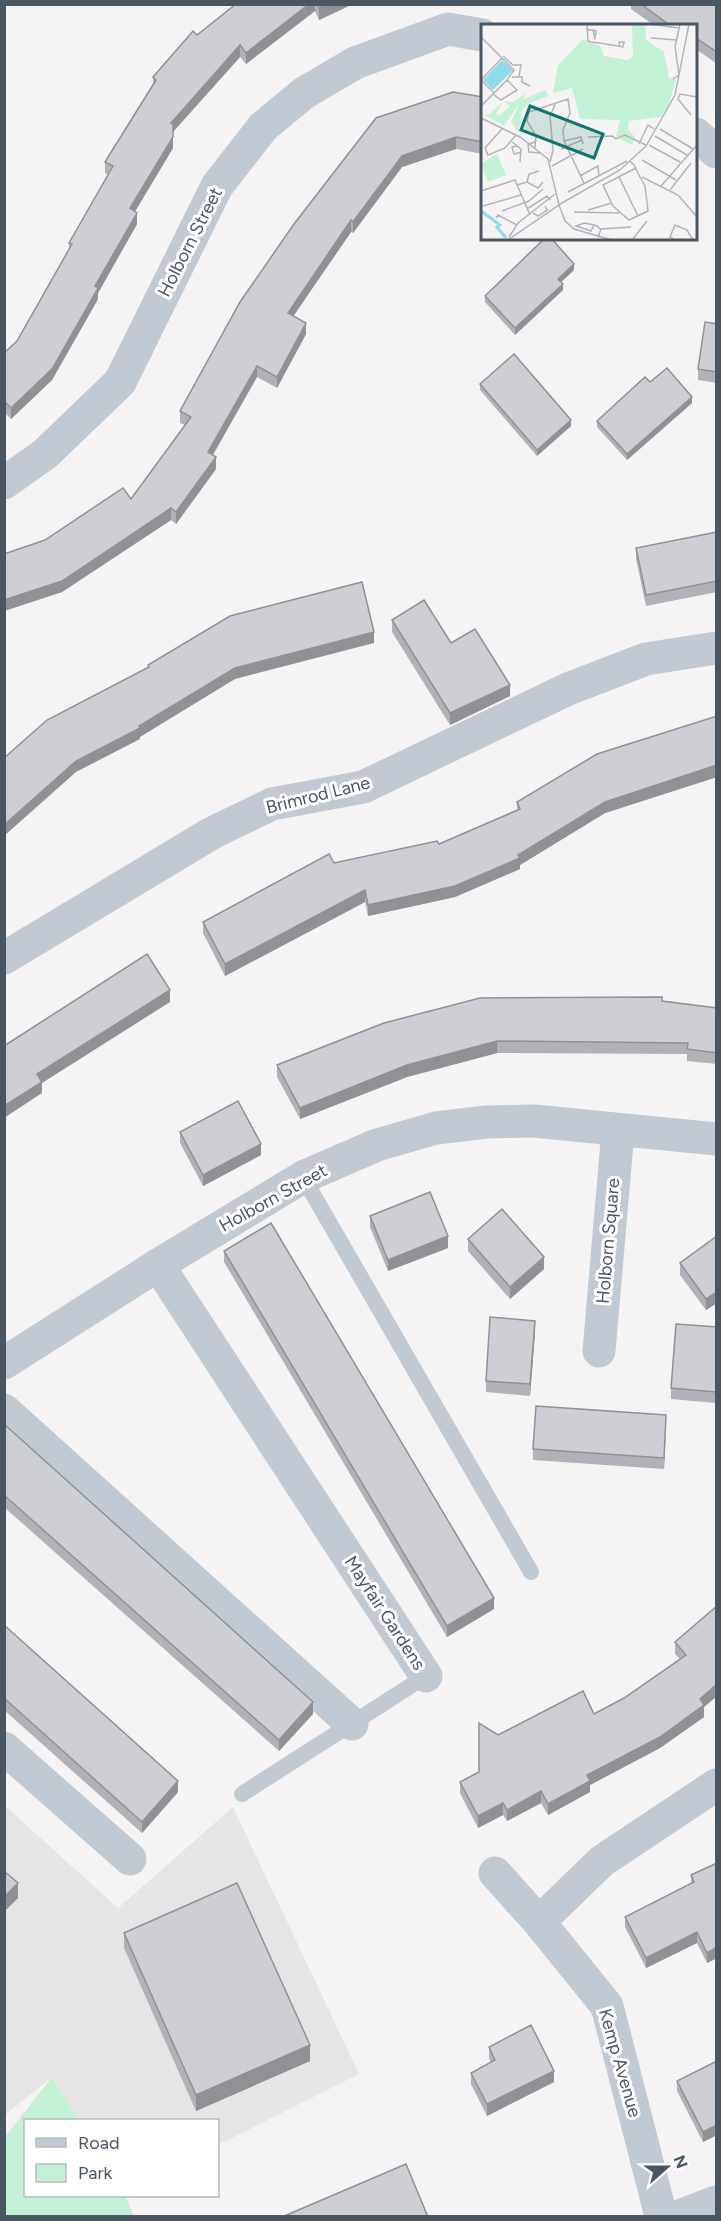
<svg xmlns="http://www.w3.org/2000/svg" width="721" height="2221" font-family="Figtree,sans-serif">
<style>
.education{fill:#e6e4e5}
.green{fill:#c3f1d5}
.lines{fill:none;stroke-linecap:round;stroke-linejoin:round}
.service{stroke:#c1cad2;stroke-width:16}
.minor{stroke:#c1cad2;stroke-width:33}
.wall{fill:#b0b2b7}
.shaded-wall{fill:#909195}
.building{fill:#cdcfd5;stroke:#909195;stroke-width:1.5}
.labels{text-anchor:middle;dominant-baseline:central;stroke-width:6;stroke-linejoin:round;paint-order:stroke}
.street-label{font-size:18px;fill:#4a5661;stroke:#fff}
.inset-river{fill:none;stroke:#90daee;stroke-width:3}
.inset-road{fill:none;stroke:#b1b4b9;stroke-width:1.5}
.view{fill:#0f766e;fill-opacity:0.15;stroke:#0f766e;stroke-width:3}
.inset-edge{fill:none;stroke:#4a5661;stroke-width:3}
</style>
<rect width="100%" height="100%" fill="#f5f3f3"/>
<path class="education" d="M4 1805 118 1908 233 1807 359 2074 218 2145V2120H79L52 2077 5 2115Z"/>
<path class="green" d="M52 2077 79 2120H26V2196H125L134 2216H5V2137Z"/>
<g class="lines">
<g class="service">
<path d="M303 1177 531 1572"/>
<path d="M242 1794 426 1676"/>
</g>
<g class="minor">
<path d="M696 134 716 152"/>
<path d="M4 483 45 454 120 382 217 186 263 127 304 93 355 63 448 29 482 35"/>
<path d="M4 958 212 833 272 804 363 787 568 689 646 659 716 648"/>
<path d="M158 1265 426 1676"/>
<path d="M599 1351 618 1131"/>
<path d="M4 1363 158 1265 303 1177 377 1145 436 1128 487 1122 534 1121 716 1139"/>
<path d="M4 1410 352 1724"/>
<path d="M4 1748 130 1859"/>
<path d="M495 1873 539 1922 607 2006 661 2216"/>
<path d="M539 1922 602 1861 716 1785"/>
<path d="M680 2216 716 2202"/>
</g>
</g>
<g class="wall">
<path d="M236 4H353L319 20 315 11 246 64 240 57 173 132V148L135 211 137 224 98 293V299L52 380 11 419 4 412V353L17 341 69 249V243L108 175 105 173V162L153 85V77L197 35Z"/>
<path d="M631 4H717V64L696 49V26H655L631 9Z"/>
<path d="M483 97V154L456 149 402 167 353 233 351 232 293 316 306 334 277 388 257 377 213 455 216 469 176 524 171 520 62 592 4 611V554L45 540 131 499 185 425 180 423V411L240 302Z"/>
<path d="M574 270 561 282 563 290 515 335 485 302V296Z"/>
<path d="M717 324V383L698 380V369Z"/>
<path d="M650 382 692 403 627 460 597 427V421Z"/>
<path d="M480 384 571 426 537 456 480 390Z"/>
<path d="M717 532V592L646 606 636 559V548Z"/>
<path d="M392 620 451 643 510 696 450 725 392 632Z"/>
<path d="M717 716V777L605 813 520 865V869L455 897 368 916 365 902 225 976 203 933V922L334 863 439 844 517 810V802Z"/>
<path d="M662 1001 717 1008V1064L687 1061V1054L497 1053 407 1077 300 1119 277 1077V1065Z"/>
<path d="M180 1132 261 1155 203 1186 180 1143Z"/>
<path d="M370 1216 448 1248 388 1271 370 1227Z"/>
<path d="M717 1236V1303L706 1310 680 1275V1263Z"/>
<path d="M468 1239 544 1269 510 1299 468 1251Z"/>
<path d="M224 1251 494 1609 447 1637 224 1262Z"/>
<path d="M717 1327 716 1403 671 1399V1388Z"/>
<path d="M535 1332 530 1396 486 1392V1381Z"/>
<path d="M4 1424 313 1714 279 1751 4 1507Z"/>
<path d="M666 1427 664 1469 533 1460V1449Z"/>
<path d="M717 1606V1696L704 1707V1717L660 1748 590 1785V1792L548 1815 541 1803 507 1821 503 1815 478 1828 460 1793V1782L479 1772 498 1735 594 1714 624 1698 680 1659 675 1654V1642Z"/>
<path d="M4 1625 178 1792 142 1833 4 1710Z"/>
<path d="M717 1863V1958L707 1963 697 1943 646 1968 625 1927V1917L691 1884V1875Z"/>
<path d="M124 1933 310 2061 196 2111 124 1948Z"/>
<path d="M489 2047 554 2082 487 2116 471 2084V2073L491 2063 489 2058Z"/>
<path d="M717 2061V2135L703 2142 677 2091V2081Z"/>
</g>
<g class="shaded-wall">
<path d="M309 4H315V11L246 64V53Z"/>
<path d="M328 4H353L319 20V8Z"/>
<path d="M240 45V57L171 134V123Z"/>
<path d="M173 137V148L130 220V208Z"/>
<path d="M456 137V149L402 167 353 233V222L402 156Z"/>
<path d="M137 213V224L98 293V299L52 380 11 419V408L95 286Z"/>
<path d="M351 220V232L288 324V313Z"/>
<path d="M574 264V270L558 285V279Z"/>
<path d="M563 284V290L515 335V328Z"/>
<path d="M306 323V334L277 388V377Z"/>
<path d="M257 366V377L208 463V452Z"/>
<path d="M692 397V403L627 460V454Z"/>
<path d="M571 420V426L537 456V450Z"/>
<path d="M216 457V469L176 524V512Z"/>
<path d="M171 508V520L62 592 4 611V600Z"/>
<path d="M374 632V643L235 679 140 737V739L76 772 4 836V825L76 761 139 726 235 668Z"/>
<path d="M510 685V696L450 725V713Z"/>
<path d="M717 765V777L605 813 520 865V869L455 897 368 916V905L518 855 605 802Z"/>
<path d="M365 890V902L225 976V964Z"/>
<path d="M170 990V1002L42 1083V1093L4 1118V1106L37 1074Z"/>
<path d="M497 1041V1053L407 1077 300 1119V1108L407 1065Z"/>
<path d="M261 1144V1155L203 1186V1175Z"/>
<path d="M448 1236V1248L388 1271V1260Z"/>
<path d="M544 1257V1269L510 1299V1287Z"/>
<path d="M717 1292V1303L706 1310V1299Z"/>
<path d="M535 1321V1332L530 1396V1384Z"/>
<path d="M666 1415V1427L664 1469V1458Z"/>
<path d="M494 1598V1609L447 1637V1626Z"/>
<path d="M717 1684V1696L704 1707V1717L660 1748 590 1785V1792L548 1815V1804L587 1775 700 1699Z"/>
<path d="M313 1702V1714L279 1751V1740Z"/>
<path d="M178 1781V1792L142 1833V1822Z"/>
<path d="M541 1791V1803L507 1821V1810Z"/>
<path d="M503 1803V1815L478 1828V1816Z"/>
<path d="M18 1883V1898L4 1912V1897Z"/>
<path d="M697 1932V1943L646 1968V1958Z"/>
<path d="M717 1947V1958L707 1963V1953Z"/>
<path d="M310 2045V2061L196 2111V2095Z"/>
<path d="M554 2071V2082L487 2116V2104Z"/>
<path d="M717 2125V2135L703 2142V2132Z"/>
</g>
<g class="building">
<path d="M236 4H309L246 53 240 45 171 123 173 124V137L130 208 137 213 95 286 98 288 52 369 11 408 4 401V353L17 341 72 244 69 243 113 166 105 162 156 80 153 77 193 31 197 35Z"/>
<path d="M318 4H328L319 8Z"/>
<path d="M641 4H717V52L696 38V26H671Z"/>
<path d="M453 92 483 97V142L456 137 402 156 353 222 351 220 288 313 306 323 277 377 257 366 208 452 216 457 176 512 171 508 62 581 4 600V554L45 540 123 488 131 499 191 417 180 411 240 302 294 224 376 118Z"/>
<path d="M545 238H551L574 264 558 279 563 284 515 328 485 296Z"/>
<path d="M705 322 717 324V372L698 369Z"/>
<path d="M514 354 571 420 537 450 480 384Z"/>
<path d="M667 368 692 397 627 454 597 421 645 377 650 382Z"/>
<path d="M717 532V581L646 595 636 548Z"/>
<path d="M362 582 374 632 235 668 139 726 140 728 76 761 4 825V758L47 720 149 667 148 665 230 616Z"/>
<path d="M424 600 451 643 475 629 510 685 450 713 392 620Z"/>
<path d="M717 716V765L605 802 518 855 520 858 455 886 368 905 365 890 225 964 203 922 329 854 334 863 437 841 439 844 520 809 517 802 597 754Z"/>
<path d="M147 954 170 990 37 1074 42 1082 4 1106V1046Z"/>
<path d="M662 997V1001L717 1008V1053L687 1049 688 1043 497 1041 407 1065 300 1108 277 1065 384 1023 480 998Z"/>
<path d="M238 1101 261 1144 203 1175 180 1132Z"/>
<path d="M430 1192 448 1236 388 1260 370 1216Z"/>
<path d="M502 1209 544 1257 510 1287 468 1239Z"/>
<path d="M271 1223 494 1598 447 1626 224 1251Z"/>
<path d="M717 1236V1292L706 1299 680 1263Z"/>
<path d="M490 1317 535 1321 530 1384 486 1381Z"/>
<path d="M676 1324 717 1327 716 1392 671 1388Z"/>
<path d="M536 1406 666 1415 664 1458 533 1449Z"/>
<path d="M4 1424 313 1702 279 1740 4 1495Z"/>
<path d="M717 1606V1684L700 1699 704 1705 660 1737 587 1775 590 1781 548 1804 541 1791 507 1810 503 1803 478 1816 460 1782 479 1772V1723L498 1735 583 1691 594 1714 624 1698 686 1655 675 1642Z"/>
<path d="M4 1625 178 1781 142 1822 4 1698Z"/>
<path d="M717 1863V1947L707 1953 697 1932 646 1958 625 1917 694 1882 691 1875Z"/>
<path d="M4 1871 18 1883 4 1897Z"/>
<path d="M237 1883 310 2045 196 2095 124 1933Z"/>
<path d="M531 2025 554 2071 487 2104 471 2073 495 2060 489 2047Z"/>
<path d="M717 2061V2125L703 2132 677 2081Z"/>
<path d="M406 2164 428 2217H282Z"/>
</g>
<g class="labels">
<g class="street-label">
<text transform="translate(190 242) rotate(-63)">Holborn Street</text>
<text transform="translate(318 795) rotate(-14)">Brimrod Lane</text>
<text transform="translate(273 1198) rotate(-29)">Holborn Street</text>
<text transform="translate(608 1241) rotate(-85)">Holborn Square</text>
<text transform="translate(385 1613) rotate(57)">Mayfair Gardens</text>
<text transform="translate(620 2063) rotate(74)">Kemp Avenue</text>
</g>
</g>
<g transform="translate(481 24)">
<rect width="216" height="216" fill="#f5f3f3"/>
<path d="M151 0H164L165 16 183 28 188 54 195 55 186 86 179 93 148 97 147 106 154 113 151 121 135 113 139 96 99 95 91 64 72 69 77 41 102 15 119 22 123 32 146 36 152 33ZM65 66 67 72 45 81 40 89 38 109 30 98 40 76ZM45 70 23 102 0 89 7 91 21 79 15 90 19 91 29 82 23 77 31 78ZM16 130 25 151 7 158 0 140Z" fill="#c3f1d5"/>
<path d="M21 36 32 46 12 66 2 56Z" fill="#90daee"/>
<path class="inset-river" d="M0 187 19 201 16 203 25 214"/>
<path class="inset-road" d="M106 0 107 17 110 18 119 19 142 23 143 18H138V22M168 0 198 4M105 5 109 6H112L115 7 114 15 112 6M0 13 33 46 26 56 36 66 20 76 12 70 0 82M170 14 196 16M22 32 32 41H40L38 52M31 53H41V58L49 62M192 55 198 51 194 23 199 0M0 56 21 34M0 56 13 69M12 70 26 56M210 91 197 75 199 70 216 73M0 94 39 113 67 135 78 181M21 105 4 124 7 131 24 124 35 111M179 105 212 125M174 112 206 131M107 113 131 112 135 115 144 111 165 121M55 117 47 121 48 128 59 129M83 117 100 113 102 120M31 118 40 125 39 138M158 120 167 101 173 105M168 121 199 138M36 122 31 123 33 130 41 128M54 124 55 112 46 97 48 88 87 75 89 89 82 106 83 117 103 159M80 125 101 116M161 136 195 156M149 137 153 141 159 153 164 162 167 187 148 196 132 182 122 161 155 144M69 138 72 126 69 93 74 80M71 142 102 125M99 152 117 142 118 152M138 153 157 192M161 153 197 171 216 193M46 158 48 150 58 147M36 161 46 158 57 164 62 158M180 162 216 121M189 166 210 139M0 167 34 156 49 191M87 168 146 137M78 181 84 197 93 205 131 216M2 182 40 171M46 185 66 172 69 176M107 186 131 179M21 187 48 177 62 165M93 188 138 189M52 189 57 192 66 186 64 182M15 194 17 191 36 201M113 201 110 207 95 202 103 199 113 201 116 202 119 205M28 213 37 199 74 170M117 213 120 205 150 203M27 216 81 179 139 146 165 122 194 71 208 0M151 216 166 197M194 216 189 213 194 201 206 206 212 216"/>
<path class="view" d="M49 82 122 110 113 134 40 106Z"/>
<rect width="216" height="216" class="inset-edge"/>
</g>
<rect width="721" height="2221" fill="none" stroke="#4a5661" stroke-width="12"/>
<rect x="24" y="2119" width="195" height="78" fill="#ffffff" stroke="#b7bbc0" stroke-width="1.5"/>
<rect x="36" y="2138" width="30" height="9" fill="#c1cad2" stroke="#b7bbc0" stroke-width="1.5"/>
<text x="78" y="2149" font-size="18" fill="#4a5661">Road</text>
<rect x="36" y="2164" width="30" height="18" fill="#c3f1d5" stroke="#b7bbc0" stroke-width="1.5"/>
<text x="78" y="2179" font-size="18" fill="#4a5661">Park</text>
<g transform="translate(667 2167) rotate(69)" stroke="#ffffff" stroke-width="4.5" paint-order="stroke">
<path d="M0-4.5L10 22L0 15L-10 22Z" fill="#4a5661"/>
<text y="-9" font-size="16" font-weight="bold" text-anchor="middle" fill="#4a5661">N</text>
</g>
</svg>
